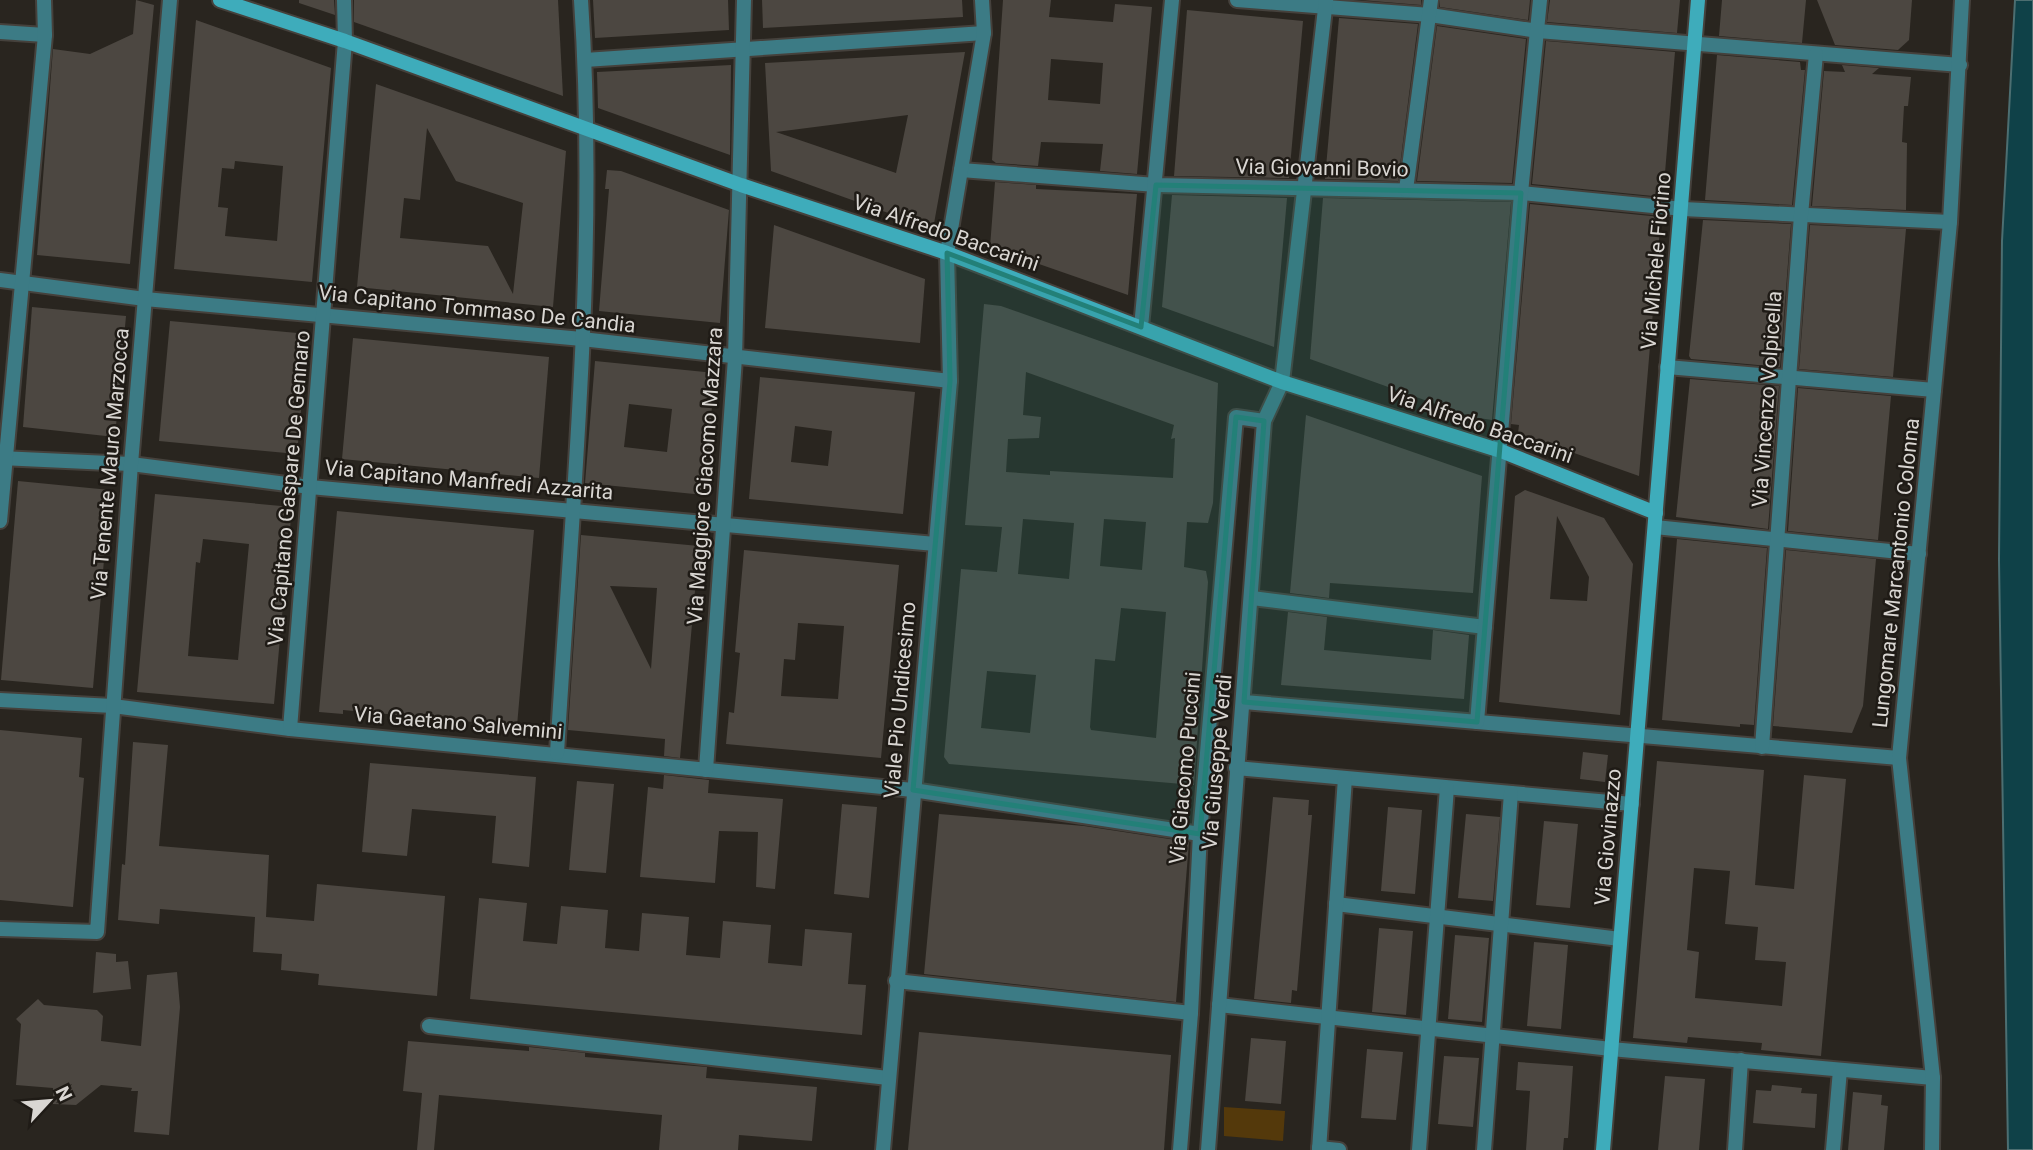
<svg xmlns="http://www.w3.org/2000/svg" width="2033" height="1150" font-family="Roboto,sans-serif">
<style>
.green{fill:#54390b}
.water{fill:#0f4148;stroke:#4c6e71;stroke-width:2}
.building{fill:#4c4741;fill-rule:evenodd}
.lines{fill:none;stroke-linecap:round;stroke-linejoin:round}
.street-casing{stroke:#45413c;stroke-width:18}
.secondary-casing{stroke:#45413c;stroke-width:18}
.street{stroke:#3c7b85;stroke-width:14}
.secondary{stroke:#3eacbb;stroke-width:14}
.marked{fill:#238078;fill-opacity:0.2;stroke:#238078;stroke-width:5;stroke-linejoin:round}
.labels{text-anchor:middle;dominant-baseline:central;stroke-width:5;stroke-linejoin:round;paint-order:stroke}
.street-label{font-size:21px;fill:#d9d6d2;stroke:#1f1b16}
</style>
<rect width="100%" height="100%" fill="#29251f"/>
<path class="green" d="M1224 1107 1285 1111 1283 1141 1224 1136Z"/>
<path class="water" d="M2015 0H2033V1150H2008L1999 560 2002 241Z"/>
<g class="building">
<path d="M136 0 154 5 130 264 37 255 53 49 90 54 133 34Z"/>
<path d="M299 0H334L335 15 299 3Z"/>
<path d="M354 0H558L563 96 354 22Z"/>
<path d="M593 0H728L729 30 595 38Z"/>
<path d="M762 0H962L963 17 763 28Z"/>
<path d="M1003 0H1051L1049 17 1113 22 1115 4 1152 7 1137 174 1100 171 1103 144 1041 142 1038 166 996 163 992 160ZM1051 59 1103 63 1100 104 1048 100Z"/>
<path d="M1361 0H1421V5Z"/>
<path d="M1440 0H1530L1528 20 1440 7Z"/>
<path d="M1550 0H1680L1677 33 1547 22Z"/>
<path d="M1722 0H1806L1802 43 1719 36Z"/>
<path d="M1817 0H1912L1909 40 1898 50 1835 45Z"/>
<path d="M1187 10 1303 21 1289 178 1174 176Z"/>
<path d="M1339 18 1418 24 1398 181 1325 179Z"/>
<path d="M196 20 331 68 312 282 174 269ZM235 161 283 166 277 241 225 236 228 208 218 207 222 168 234 169Z"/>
<path d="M1437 26 1526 39 1512 183 1417 181Z"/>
<path d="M1546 41 1675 52 1663 197 1532 184Z"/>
<path d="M965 52 933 229 771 171 765 63ZM908 115 896 173 776 132Z"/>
<path d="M1717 55 1800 62 1801 70H1805L1792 205 1705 200Z"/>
<path d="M731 65 730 155 598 108 597 72Z"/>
<path d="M1842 65 1879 68 1872 74 1911 77 1908 106H1904L1902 142 1907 143 1906 210 1812 206 1824 71 1845 72Z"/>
<path d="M376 84 566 151 553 307 357 287ZM427 128 456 181 523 203 513 294 488 246 400 238 404 198 420 200Z"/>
<path d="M607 170 621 171 729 210 720 323 599 311 609 189H605Z"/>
<path d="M995 182 1036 185V189L1137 194 1128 295 990 247Z"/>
<path d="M1172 195 1287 198 1274 347 1162 307Z"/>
<path d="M1323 198 1511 202 1492 420 1472 417 1310 359Z"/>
<path d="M1530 204 1661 217 1639 476 1518 433 1519 425 1511 424Z"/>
<path d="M1703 220 1791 224 1780 367 1691 359 1689 356Z"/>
<path d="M774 225 925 279 920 343 765 328Z"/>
<path d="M1810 225 1906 229 1893 377 1799 369Z"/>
<path d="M984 304 1001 306 1218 383 1213 503 1208 523 1187 522 1184 567 1206 571 1208 582 1194 785 949 764 944 757 961 569 997 572 1002 527 965 525ZM1026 372 1174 425 1171 439 1175 438 1173 478 1050 471V475L1006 472 1008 439 1039 438 1041 417 1023 415ZM1023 519 1074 523 1069 579 1018 574ZM1104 519 1146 522 1142 570 1100 566ZM1121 608 1166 612 1156 738 1091 730 1090 727 1095 659 1115 661ZM987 671 1036 675 1030 733 981 728Z"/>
<path d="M32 307 126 316 115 437 23 427Z"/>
<path d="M170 321 308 334 297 454 159 441Z"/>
<path d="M353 338 549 357 539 478 342 459Z"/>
<path d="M595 361 715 373 704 495 585 483ZM629 404 672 409 667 452 624 447Z"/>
<path d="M760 377 915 392 903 514 749 499ZM795 426 832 431 828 466 791 462Z"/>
<path d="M1690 379 1779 386 1768 529 1676 517Z"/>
<path d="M1798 388 1891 396 1878 540 1788 531Z"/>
<path d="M1306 415 1482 476 1473 593 1330 583 1329 598 1290 593Z"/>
<path d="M18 481 110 490 93 688 1 680Z"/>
<path d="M1525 490 1604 518 1633 564 1620 715 1499 702 1515 496ZM1557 516 1589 577 1587 601 1550 599Z"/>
<path d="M155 494 292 507 274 704 137 692ZM203 539 249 544 238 660 188 656 196 562 200 563Z"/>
<path d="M337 511 534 530 517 726 343 710V714L319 712Z"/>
<path d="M581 535 699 546 680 758 664 756 665 739 568 730ZM610 586 657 588 651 669Z"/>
<path d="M1677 539 1767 548 1754 725 1740 724V727L1662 720Z"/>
<path d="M744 550 899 565 881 758 726 744 729 712 734 713 740 653 735 652ZM798 623 844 626 838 699 781 696 784 659 795 660Z"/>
<path d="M1786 550 1876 559 1863 706 1852 733 1773 726Z"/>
<path d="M1288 612 1327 617 1324 650 1431 660 1433 630 1469 635 1464 699 1281 685Z"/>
<path d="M0 730 82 738 79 777 84 778 73 907 0 900Z"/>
<path d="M133 742 168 745 159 846 269 855 266 917 314 921 317 884 445 896 437 996 318 985 319 974 281 970 282 954 253 952 255 917 160 909 159 924 118 920 122 864 125 865Z"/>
<path d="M1583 752 1608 755 1605 782 1580 779Z"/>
<path d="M1657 761 1764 770 1755 885 1794 889 1804 775 1846 779 1821 1056 1761 1050 1762 1043 1688 1037 1687 1043 1633 1038ZM1694 868 1730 871 1725 924 1758 927 1755 960 1786 962 1782 1006 1695 998 1699 952 1687 950Z"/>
<path d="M370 763 536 777 529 867 492 863 496 816 412 809 407 856 362 852Z"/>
<path d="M664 775 709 780 708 793 783 799 775 889 756 887 758 832 719 831 715 883 640 877 648 787 663 789Z"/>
<path d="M577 781 614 784 606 873 569 870Z"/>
<path d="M1273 797 1309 800 1308 815H1312L1297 991 1292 990 1291 1003 1254 999Z"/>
<path d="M842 804 877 807 869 898 834 894Z"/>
<path d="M1388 807 1422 810 1415 894 1381 891Z"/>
<path d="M939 814 1084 826 1189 842 1176 1002 924 974Z"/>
<path d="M1466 814 1500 817 1493 901 1458 898Z"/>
<path d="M1544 821 1578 824 1570 908 1536 905Z"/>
<path d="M479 898 527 903 523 941 557 944 561 906 608 910 605 948 639 951 642 913 689 917 686 955 720 958 723 921 771 925 768 963 802 966 805 929 852 933 848 984 866 985 862 1035 470 999Z"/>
<path d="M1379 928 1413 931 1406 1015 1372 1012Z"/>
<path d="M1455 935 1489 938 1482 1022 1448 1019Z"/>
<path d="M1534 942 1568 945 1561 1029 1527 1026Z"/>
<path d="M96 952 116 954V962L128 961 131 989 93 993Z"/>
<path d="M177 972 180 1007 169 1135 134 1132 138 1091H131L132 1088 101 1085 76 1105 53 1104V1088L16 1085 21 1024 16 1019 38 999 44 1005 97 1010 103 1016 101 1041 141 1046 147 975Z"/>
<path d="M919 1032 1171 1055 1164 1150H908Z"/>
<path d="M1251 1038 1286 1041 1281 1104 1245 1101Z"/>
<path d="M408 1041 529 1051V1047L585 1053V1057L707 1067 706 1078 817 1087 812 1141 739 1135 738 1150H659L662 1115 439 1095 434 1150H417L422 1093 403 1091Z"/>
<path d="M1367 1049 1403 1052 1396 1120 1361 1118Z"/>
<path d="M1444 1056 1479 1058 1473 1127 1438 1124Z"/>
<path d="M1518 1062 1573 1066 1568 1138H1564L1563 1150H1526L1530 1091 1516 1090Z"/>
<path d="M1665 1076 1705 1079 1699 1150H1658Z"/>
<path d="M1772 1085 1802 1088 1801 1093 1817 1094 1815 1128 1753 1123 1756 1090 1771 1091Z"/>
<path d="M1853 1092 1882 1095 1881 1105 1888 1106 1884 1150H1848Z"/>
</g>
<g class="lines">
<g class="street-casing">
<g id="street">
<path d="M1237 0 1430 15 1538 31 1960 65"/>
<path d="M0 32 45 35"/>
<path d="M585 60 984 33"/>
<path d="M961 170 1156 185 1521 193 1683 209 1950 222"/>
<path d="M1406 190 1431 0"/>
<path d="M0 280 145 299 582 339 950 381"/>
<path d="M1141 327 1172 0"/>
<path d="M1667 367 1934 390"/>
<path d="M0 458 131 464 310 487 935 544"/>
<path d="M0 521 45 35 44 0"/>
<path d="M1655 527 1919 554"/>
<path d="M1252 598 1485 627"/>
<path d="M0 700 113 706 290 729 913 790 1200 834"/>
<path d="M1244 702 1899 758"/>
<path d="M1477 722 1521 193 1540 0"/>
<path d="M290 729 345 41 344 0"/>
<path d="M1762 747 1801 215 1816 54"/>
<path d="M557 753C572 503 598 250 581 0"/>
<path d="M1236 768 1632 804"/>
<path d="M706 770 735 358 744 0"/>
<path d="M1336 904 1620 939"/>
<path d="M0 929 97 932 131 464 170 0"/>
<path d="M896 981 1191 1013"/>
<path d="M1219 1005 1611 1049 1933 1078"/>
<path d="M429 1026 888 1078"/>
<path d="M1319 1148 1339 1150"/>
<path d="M883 1150 950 381 947 253 984 33 982 0"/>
<path d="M1180 1150 1191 1013 1200 834 1236 417 1264 421"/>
<path d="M1208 1150 1264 421 1282 382 1326 0"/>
<path d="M1319 1150 1345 778"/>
<path d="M1419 1150 1447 788"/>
<path d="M1484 1150 1511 793"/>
<path d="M1735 1150 1741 1060"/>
<path d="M1833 1150 1840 1070"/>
<path d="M1932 1150 1933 1078 1899 758 1950 222 1962 0"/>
</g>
</g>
<g class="secondary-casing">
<g id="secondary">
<path d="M220 0 345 41 741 185 947 253 1282 382 1501 451 1656 513"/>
<path d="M1603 1150 1698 0"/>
</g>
</g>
<use href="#street" class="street"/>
<use href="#secondary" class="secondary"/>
</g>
<path class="marked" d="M1156 185 1521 193 1477 722 1244 702 1264 421 1236 417 1200 834 913 790 950 381 947 253 1141 327Z"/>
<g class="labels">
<g class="street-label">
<text transform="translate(1322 168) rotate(1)">Via Giovanni Bovio</text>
<text transform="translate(946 233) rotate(19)">Via Alfredo Baccarini</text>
<text transform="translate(1656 261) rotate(-85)">Via Michele Fiorino</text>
<text transform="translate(477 309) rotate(6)">Via Capitano Tommaso De Candia</text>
<text transform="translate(1767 399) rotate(-86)">Via Vincenzo Volpicella</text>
<text transform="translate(1480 425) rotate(19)">Via Alfredo Baccarini</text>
<text transform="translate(110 464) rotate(-85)">Via Tenente Mauro Marzocca</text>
<text transform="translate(705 476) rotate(-86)">Via Maggiore Giacomo Mazzara</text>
<text transform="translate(469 480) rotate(5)">Via Capitano Manfredi Azzarita</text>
<text transform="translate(289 488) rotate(-85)">Via Capitano Gaspare De Gennaro</text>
<text transform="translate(1896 573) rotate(-84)">Lungomare Marcantonio Colonna</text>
<text transform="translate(900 700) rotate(-85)">Viale Pio Undicesimo</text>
<text transform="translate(458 723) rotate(5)">Via Gaetano Salvemini</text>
<text transform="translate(1217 762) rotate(-85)">Via Giuseppe Verdi</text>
<text transform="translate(1185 768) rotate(-85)">Via Giacomo Puccini</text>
<text transform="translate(1608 837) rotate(-85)">Via Giovinazzo</text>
</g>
</g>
<g transform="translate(49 1101) rotate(64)" stroke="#1f1b16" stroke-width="5" paint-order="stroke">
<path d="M0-5L12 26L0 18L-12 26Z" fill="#d9d6d2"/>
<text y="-10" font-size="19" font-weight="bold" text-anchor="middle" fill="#d9d6d2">N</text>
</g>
</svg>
